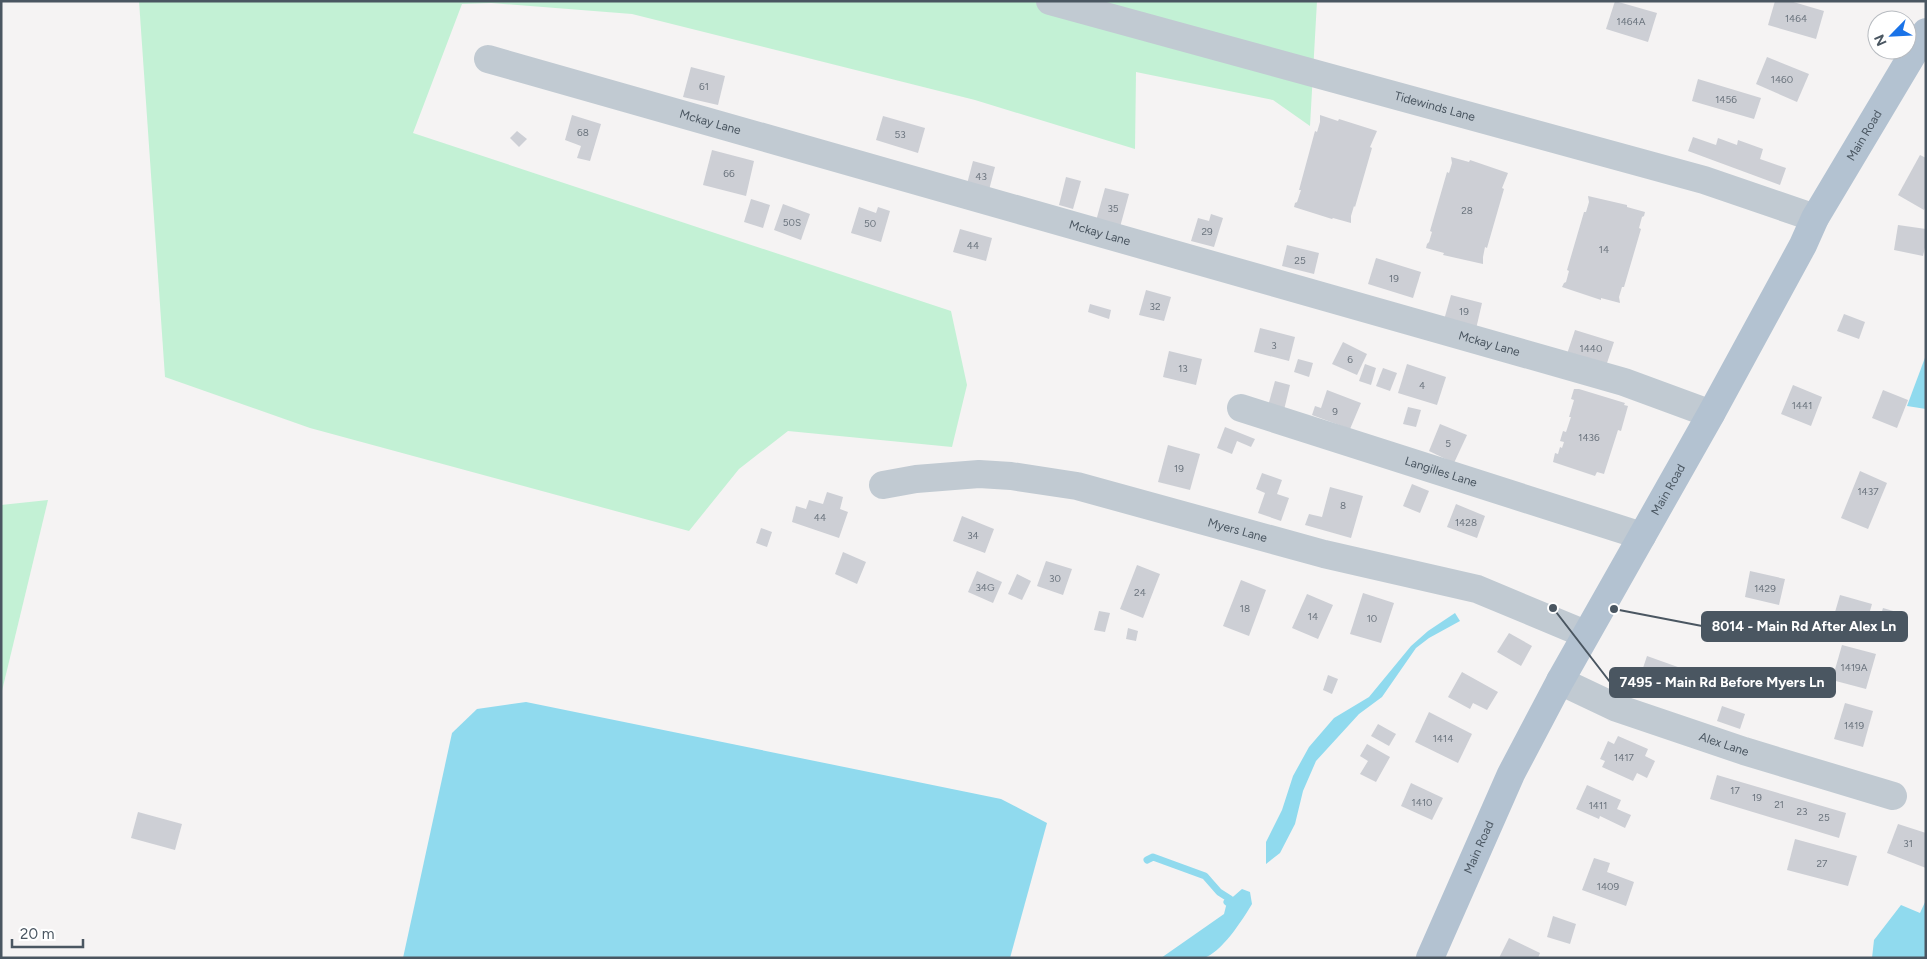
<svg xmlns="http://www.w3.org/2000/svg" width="1927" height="959" font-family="Figtree,sans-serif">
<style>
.green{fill:#c3f1d5}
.water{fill:#90daee}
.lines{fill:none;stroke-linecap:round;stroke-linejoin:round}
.stream{stroke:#90daee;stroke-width:7}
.building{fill:#cdcfd5}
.minor{stroke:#c1cad2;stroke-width:28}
.major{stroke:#b3c2d1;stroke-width:28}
.labels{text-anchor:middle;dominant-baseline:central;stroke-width:5;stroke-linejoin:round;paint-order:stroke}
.number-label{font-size:10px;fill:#6b747e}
.street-label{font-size:12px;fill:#4a5661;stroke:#fff}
.leader{fill:none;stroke:#4a5661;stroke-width:2}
.callout-dot{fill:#4a5661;stroke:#fff;stroke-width:2}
.callout{fill:#4a5661;stroke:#4a5661;stroke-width:2}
.callout-label{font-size:14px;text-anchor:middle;font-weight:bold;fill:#fff}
</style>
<rect width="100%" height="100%" fill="#f5f3f3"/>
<g class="green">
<path d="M139 1H1317L1310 126 1273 100 1136 72 1135 149 975 100 632 14 491 3 462 4 413 133 951 311 967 385 952 447 788 431 739 469 689 531 310 428 165 377Z"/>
<path d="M48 500 1 695V505Z"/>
</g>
<g class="water">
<path d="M1926 355V409L1907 406Z"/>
<path d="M1455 613 1460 621 1429 638 1416 648 1382 697 1359 714 1316 761 1303 791 1295 824 1280 853 1266 864V842L1282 810 1293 776 1309 747 1334 718 1369 697 1411 646 1428 631Z"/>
<path d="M526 702 1001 799 1047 823 1010 958H403L452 733 477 709Z"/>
<path d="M1242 889 1250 892 1252 904C1243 919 1221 954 1203 958 1190 959 1174 958 1161 958L1224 914 1227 902Z"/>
<path d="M1926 900V958H1872L1874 940 1901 905 1920 913Z"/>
</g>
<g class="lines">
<path class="stream" d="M1147 860 1153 857 1205 876 1219 892 1230 899 1227 902"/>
</g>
<g class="building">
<path d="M1615 1 1657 13 1648 42 1606 29Z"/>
<path d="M1775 1H1790L1824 11 1816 39 1768 25Z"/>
<path d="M1767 57 1809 74 1797 102 1756 84Z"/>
<path d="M691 67 725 76 718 105 683 97Z"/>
<path d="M1698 79 1761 98 1754 119 1692 101Z"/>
<path d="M572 115 601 124 590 161 577 158 581 146 565 140Z"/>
<path d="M1320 115 1338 121 1339 119 1377 131 1370 147 1372 148 1355 207 1354 206 1351 216V223L1333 218 1332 219 1294 207 1295 203 1297 202 1301 190H1299L1315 131 1317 132 1320 122Z"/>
<path d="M883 116 925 128 918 153 876 140Z"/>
<path d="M517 131 527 139 519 147 510 138Z"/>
<path d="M1693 137 1716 145 1718 138 1737 145 1738 140 1763 149 1760 159 1786 168 1780 185 1688 151Z"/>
<path d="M712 150 754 161 746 196 703 185Z"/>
<path d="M1920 155 1926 158V206L1924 210 1898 195Z"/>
<path d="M1451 157 1469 162 1470 160 1508 173 1502 188 1504 189 1487 248 1485 247 1483 257V264L1443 255 1444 253 1426 248 1427 244 1429 242 1432 232 1430 231 1447 172 1449 173 1452 163Z"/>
<path d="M973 161 995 167 989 190 967 184Z"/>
<path d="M1066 177 1081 181 1073 209 1059 205Z"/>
<path d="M1105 188 1129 194 1120 227 1096 221Z"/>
<path d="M1588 196 1627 205V207L1645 212 1644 216 1642 217 1639 228 1641 229 1624 287H1622L1619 297 1620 303 1601 298V300L1562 287 1564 283 1566 282 1569 271 1567 270 1584 212H1586L1589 202Z"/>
<path d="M751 199 770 205 763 228 744 222Z"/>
<path d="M783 204 810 214 801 240 774 230Z"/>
<path d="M859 207 876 213 878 207 890 211 881 242 851 233Z"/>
<path d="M1211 214 1223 218 1214 247 1191 241 1198 218 1209 221Z"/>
<path d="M1898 225 1926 229V243L1923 256 1894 250Z"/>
<path d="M960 229 992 238 986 261 953 252Z"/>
<path d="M1287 245 1319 253 1314 274 1282 266Z"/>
<path d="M1376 258 1421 272 1413 298 1368 284Z"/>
<path d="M1146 290 1171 297 1164 321 1139 315Z"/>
<path d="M1451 295 1482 303 1476 329 1444 320Z"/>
<path d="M1090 304 1111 310 1109 319 1088 312Z"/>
<path d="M1844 314 1865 322 1859 339 1837 331Z"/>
<path d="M1260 328 1295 337 1289 361 1254 352Z"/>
<path d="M1575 330 1614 342 1606 366 1567 354Z"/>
<path d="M1343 342 1367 354 1357 375 1332 364Z"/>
<path d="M1169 351 1202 359 1196 385 1163 377Z"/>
<path d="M1298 359 1313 363 1309 377 1294 372Z"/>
<path d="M1365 364 1376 368 1371 385 1359 381Z"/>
<path d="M1407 364 1446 377 1437 405 1398 393Z"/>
<path d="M1383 368 1397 373 1390 391 1376 386Z"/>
<path d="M1275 381 1290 385 1284 410 1268 406Z"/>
<path d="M1793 385 1822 397 1811 426 1781 414Z"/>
<path d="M1574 389H1579L1625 403 1624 405 1628 406 1621 431 1618 430 1604 474 1597 472 1595 476 1553 462 1555 453 1558 454 1560 447 1562 448 1564 442 1560 441 1563 431 1566 432 1571 417H1569L1574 400 1571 399Z"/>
<path d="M1327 390 1361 403 1350 429 1312 415 1315 406 1321 408Z"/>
<path d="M1883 390 1908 400 1897 428 1872 418Z"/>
<path d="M1408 407 1421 410 1416 427 1403 424Z"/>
<path d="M1440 424 1467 435 1454 463 1429 451Z"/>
<path d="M1225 427 1255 439 1251 447 1237 441 1232 454 1217 448Z"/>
<path d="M1168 445 1200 454 1190 490 1158 482Z"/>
<path d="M1860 471 1887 483 1868 529 1841 518Z"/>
<path d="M1262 473 1282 480 1277 494 1289 498 1281 521 1258 513 1265 493 1256 489Z"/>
<path d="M1412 484 1429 491 1420 513 1403 506Z"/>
<path d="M1330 487 1363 496 1351 538 1305 525 1309 514 1322 517Z"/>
<path d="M827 492 843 497 840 509 848 512 839 538 792 522 796 506 806 509 809 500 823 504Z"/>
<path d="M1456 504 1485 516 1477 538 1447 527Z"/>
<path d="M962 516 994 529 985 553 953 541Z"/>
<path d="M761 528 772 532 767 547 756 543Z"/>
<path d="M843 552 866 562 857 584 835 574Z"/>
<path d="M1046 561 1072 569 1063 595 1037 586Z"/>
<path d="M1137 565 1160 574 1143 618 1120 609Z"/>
<path d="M977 571 1002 582 993 603 968 592Z"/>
<path d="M1750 571 1785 579 1779 605 1745 597Z"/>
<path d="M1017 574 1031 581 1022 600 1008 594Z"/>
<path d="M1241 580 1266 590 1249 636 1223 626Z"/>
<path d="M1363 593 1394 603 1381 643 1350 634Z"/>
<path d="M1307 594 1333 605 1318 639 1292 628Z"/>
<path d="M1840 595 1872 604 1865 628 1833 619Z"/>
<path d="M1883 608 1900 613 1893 636 1876 631Z"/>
<path d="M1099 611 1110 613 1105 632 1094 630Z"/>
<path d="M1128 628 1138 631 1136 641 1126 639Z"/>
<path d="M1509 633 1532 646 1521 666 1497 652Z"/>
<path d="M1842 645 1876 654 1866 689 1832 680Z"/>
<path d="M1647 656 1689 671 1679 698 1638 683Z"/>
<path d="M1462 672 1498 692 1487 710 1473 703 1470 709 1448 697Z"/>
<path d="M1328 675 1338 679 1332 694 1323 690Z"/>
<path d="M1845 703 1873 711 1863 747 1834 739Z"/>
<path d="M1722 706 1745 714 1740 729 1717 721Z"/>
<path d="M1429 712 1472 734 1458 763 1415 742Z"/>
<path d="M1378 724 1396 734 1389 746 1371 736Z"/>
<path d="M1618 736 1648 749 1645 756 1655 761 1647 778 1637 773 1633 781 1602 767 1605 761 1600 759 1608 741 1614 744Z"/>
<path d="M1367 744 1390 757 1376 782 1360 774 1368 761 1360 756Z"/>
<path d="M1717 775 1846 813 1839 838 1710 799Z"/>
<path d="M1411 783 1443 798 1432 820 1401 806Z"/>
<path d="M1587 785 1621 800 1617 809 1631 815 1625 828 1600 816 1599 819 1576 809Z"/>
<path d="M138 812 182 824 175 850 131 838Z"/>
<path d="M1898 824 1926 833V868L1887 853Z"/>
<path d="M1795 839 1857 856 1848 886 1787 870Z"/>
<path d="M1594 858 1610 863 1607 872 1634 882 1626 906 1582 890Z"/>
<path d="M1553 916 1576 924 1570 944 1547 937Z"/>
<path d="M1509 938 1540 953 1538 958H1499Z"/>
</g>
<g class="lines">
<g class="minor">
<path id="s1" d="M1050 1 1704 180 1815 218"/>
<path id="s2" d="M488 59 1624 382 1711 414"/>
<path id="s3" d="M1241 408 1642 536"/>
<path id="s4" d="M883 485 916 479 979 474 1011 476 1077 486 1324 554 1477 589 1585 634"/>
<path id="s5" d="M1560 681 1617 708 1744 751 1893 796"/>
</g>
<path class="major" id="s6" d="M1430 958 1511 774 1560 681 1711 414 1803 245 1815 218 1926 32"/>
</g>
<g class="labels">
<g class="number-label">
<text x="1796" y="18">1464</text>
<text x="1631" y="21">1464A</text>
<text x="1782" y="79">1460</text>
<text x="704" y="86">61</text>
<text x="1726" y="99">1456</text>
<text x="583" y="132">68</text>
<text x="900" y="134">53</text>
<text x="729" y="173">66</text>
<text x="981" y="176">43</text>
<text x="1113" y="208">35</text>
<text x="1467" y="210">28</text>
<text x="792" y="222">50S</text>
<text x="870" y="223">50</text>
<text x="1207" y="231">29</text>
<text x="973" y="245">44</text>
<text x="1604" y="249">14</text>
<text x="1300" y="260">25</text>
<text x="1394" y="278">19</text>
<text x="1155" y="306">32</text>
<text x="1464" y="311">19</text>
<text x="1274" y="345">3</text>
<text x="1591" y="348">1440</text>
<text x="1350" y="359">6</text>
<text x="1183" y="368">13</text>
<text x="1422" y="385">4</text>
<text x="1802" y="405">1441</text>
<text x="1335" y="411">9</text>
<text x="1589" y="437">1436</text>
<text x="1448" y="443">5</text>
<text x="1179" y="468">19</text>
<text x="1868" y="491">1437</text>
<text x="1343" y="505">8</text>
<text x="820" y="517">44</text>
<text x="1466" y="522">1428</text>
<text x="973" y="535">34</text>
<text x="1055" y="578">30</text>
<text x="985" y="587">34G</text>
<text x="1765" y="588">1429</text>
<text x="1140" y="592">24</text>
<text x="1245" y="608">18</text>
<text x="1313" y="616">14</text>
<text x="1372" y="618">10</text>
<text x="1854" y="667">1419A</text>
<text x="1854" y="725">1419</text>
<text x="1443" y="738">1414</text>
<text x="1624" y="757">1417</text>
<text x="1735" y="790">17</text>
<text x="1757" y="797">19</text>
<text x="1422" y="802">1410</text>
<text x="1779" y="804">21</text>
<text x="1598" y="805">1411</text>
<text x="1802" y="811">23</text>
<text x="1824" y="817">25</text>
<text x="1908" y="843">31</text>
<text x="1822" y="863">27</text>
<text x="1608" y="886">1409</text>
</g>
<g class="street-label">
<text stroke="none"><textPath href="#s1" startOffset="399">Tidewinds Lane</textPath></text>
<text stroke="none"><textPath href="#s2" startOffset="231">Mckay Lane</textPath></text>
<text stroke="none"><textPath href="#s6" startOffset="931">Main Road</textPath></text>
<text stroke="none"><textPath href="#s2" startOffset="636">Mckay Lane</textPath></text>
<text stroke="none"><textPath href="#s2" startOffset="1041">Mckay Lane</textPath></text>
<text stroke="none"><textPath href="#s3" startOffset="210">Langilles Lane</textPath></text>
<text stroke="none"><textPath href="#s6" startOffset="526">Main Road</textPath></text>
<text stroke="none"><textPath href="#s4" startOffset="362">Myers Lane</textPath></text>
<text stroke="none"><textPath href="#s5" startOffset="176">Alex Lane</textPath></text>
<text stroke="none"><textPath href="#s6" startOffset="121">Main Road</textPath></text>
</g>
</g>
<path class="leader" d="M1614 609L1702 626M1553 608L1610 682"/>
<g class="callout-dot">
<circle cx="1614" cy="609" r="5"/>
<circle cx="1553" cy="608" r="5"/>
</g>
<g class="callout">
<rect x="1702" y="612" width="205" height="29" rx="5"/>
<rect x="1610" y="668" width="225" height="29" rx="5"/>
</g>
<g class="callout-label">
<text x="1804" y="631">8014 - Main Rd After Alex Ln</text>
<text x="1722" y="687">7495 - Main Rd Before Myers Ln</text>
</g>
<rect width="1927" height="959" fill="none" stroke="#4a5661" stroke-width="5"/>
<g transform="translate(1892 35) rotate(246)"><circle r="24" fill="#ffffff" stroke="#b7bbc0"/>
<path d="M0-4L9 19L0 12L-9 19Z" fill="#1a73e8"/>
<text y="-8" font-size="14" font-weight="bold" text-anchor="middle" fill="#4a5661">N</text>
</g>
<path d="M12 939v8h71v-8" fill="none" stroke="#4a5661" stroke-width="2.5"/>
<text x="20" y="939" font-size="15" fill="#4a5661" stroke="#ffffff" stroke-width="4" paint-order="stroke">20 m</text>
</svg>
